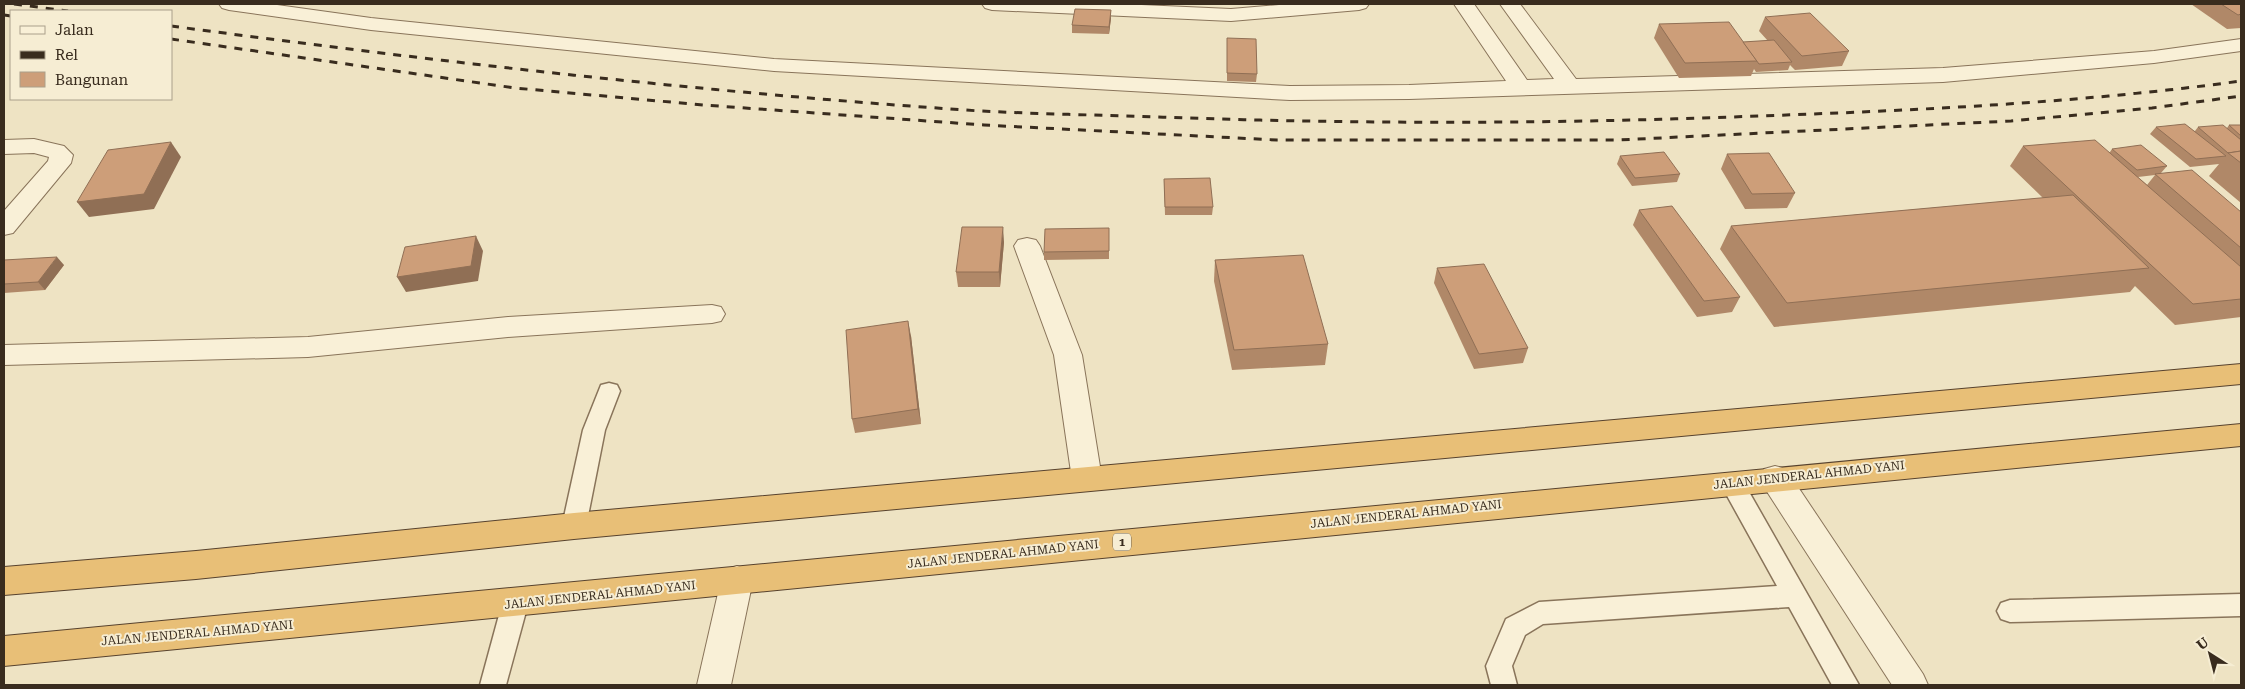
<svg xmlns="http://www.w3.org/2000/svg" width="2245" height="689" font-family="'Roboto Serif',serif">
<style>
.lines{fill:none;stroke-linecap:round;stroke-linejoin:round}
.service-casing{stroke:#89745a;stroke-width:3}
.minor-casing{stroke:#89745a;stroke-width:2}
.trunk-casing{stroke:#57422e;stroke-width:2}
.service{fill:#f9f0d7;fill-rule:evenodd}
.minor{fill:#f9f0d7;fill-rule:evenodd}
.trunk{fill:#e8bf77;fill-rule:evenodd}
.rail{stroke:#392c1e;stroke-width:3;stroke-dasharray:8 8;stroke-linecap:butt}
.wall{fill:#b08868;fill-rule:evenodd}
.shaded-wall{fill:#906f55}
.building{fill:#cd9e79;stroke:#906f55}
.labels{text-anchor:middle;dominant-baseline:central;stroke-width:4;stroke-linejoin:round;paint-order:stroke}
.shield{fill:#f6edd3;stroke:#726654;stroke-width:1}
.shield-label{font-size:11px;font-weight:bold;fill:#392c1e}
.street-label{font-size:12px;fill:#392c1e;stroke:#f6edd3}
</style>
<rect width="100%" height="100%" fill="#eee3c3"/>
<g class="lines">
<g class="service-casing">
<g id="service">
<path d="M609 383 617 385 620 391 605 430 586 526 583 533 574 536 565 533 562 526 583 430 601 385Z"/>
<path d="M1732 474 1740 476 1859 685H1832L1789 607 1543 624 1525 635 1512 666 1517 685H1491L1486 666 1506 619 1539 602 1777 586 1720 483 1724 476Z"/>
<path d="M515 593 524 596 528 604 506 685H480L502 604 506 596Z"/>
<path d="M2241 594V616L2010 622 2001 619 1997 611 2001 603 2010 600Z"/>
</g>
</g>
<g class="minor-casing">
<g id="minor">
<path d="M219 4H270L371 18 774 59 1290 86 1409 85 1506 81 1454 4H1474L1527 80 1554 79 1500 4H1520L1576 79 1943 68 2154 51 2241 39V51L2154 63 1943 82 1409 99 1290 100 774 71 371 30 229 10 222 8Z"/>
<path d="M982 4H1119L1231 9 1291 4H1369L1366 8 1359 10 1231 21 992 10 985 8Z"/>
<path d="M34 139 64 146 73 155 71 163 13 233 4 235V211L48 161 49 157 34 153 4 154V140Z"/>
<path d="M1027 238 1036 240 1040 246 1082 355 1102 479 1098 488 1087 491 1076 488 1072 479 1054 355 1014 246 1018 240Z"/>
<path d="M712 305 721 307 725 314 721 321 712 323 508 337 308 357 4 365V345L308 337 508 317Z"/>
<path d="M1775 466 1786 469 1923 674 1928 685H1892L1764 487 1760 478 1764 469Z"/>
<path d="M737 566 749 570 753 580 731 685H697L721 580 725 570Z"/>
</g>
</g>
<g class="trunk-casing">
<g id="trunk">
<path d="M2241 364V384L574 539 196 579 4 595V567L196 551 574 513Z"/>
<path d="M2241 424V446L4 666V636Z"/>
</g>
</g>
<use href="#service" class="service"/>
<use href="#minor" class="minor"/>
<use href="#trunk" class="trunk"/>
<g class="rail">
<path d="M14 4 68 11"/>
<path d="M4 15 11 16"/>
<path d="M171 26C440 62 709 93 980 111 1039 114 1099 115 1158 117 1349 124 1540 124 1731 117 1902 111 2072 104 2241 81"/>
<path d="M171 39 515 88 703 105 984 125 1277 140H1618L2011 121 2152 108 2241 96"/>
</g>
</g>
<g class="wall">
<path d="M2191 4H2241V28L2227 29Z"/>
<path d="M1111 10V18L1109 34 1072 33V25Z"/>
<path d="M1765 17 1849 51 1842 66 1795 70 1790 65 1788 70 1756 72 1754 69 1751 76 1679 78 1654 38 1659 24 1743 42 1768 41 1759 31Z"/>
<path d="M1227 38 1257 74 1256 82 1227 81Z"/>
<path d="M2229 125H2241V203L2209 176 2219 164 2190 167 2150 134 2156 127 2195 131 2198 127 2227 128Z"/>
<path d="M2023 146 2110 152 2112 149 2167 166 2161 173 2241 212V317L2175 325 2135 286 2130 292 1774 327 1720 249 1731 226 2043 198 2010 166ZM2155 175 2147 185 2138 177Z"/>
<path d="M1727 154 1795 193 1787 208 1745 209 1721 169Z"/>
<path d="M1620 156 1680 174 1677 182 1632 186 1617 164Z"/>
<path d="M1164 179 1213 207 1212 215H1165Z"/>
<path d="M1639 210 1740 297 1732 312 1697 317 1633 225Z"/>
<path d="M1109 228V259L1044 260V252Z"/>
<path d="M1004 242 1000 287H958L956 272Z"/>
<path d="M4 260 64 265 45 290 4 293Z"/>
<path d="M1215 260 1328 344 1325 365 1232 370 1214 281Z"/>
<path d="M1437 268 1528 348 1523 363 1474 369 1434 283Z"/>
<path d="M911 336 921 424 855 433 852 419Z"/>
</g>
<g class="shaded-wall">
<path d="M1111 10V18L1109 34V27Z"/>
<path d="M171 142 181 157 154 209 89 217 77 202Z"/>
<path d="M1003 227 1004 242 1000 287 999 272Z"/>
<path d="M476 236 483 251 478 281 406 292 397 277Z"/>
<path d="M57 257 64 265 45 290 38 282Z"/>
<path d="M908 321 911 336 921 424 918 409Z"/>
</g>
<g class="building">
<path d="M2221 4H2241V14L2238 15Z"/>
<path d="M1075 9 1111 10 1109 27 1072 25Z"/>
<path d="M1810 13 1849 51 1802 56 1765 17Z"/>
<path d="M1729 22 1757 61 1685 63 1659 24Z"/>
<path d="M1227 38 1256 39 1257 74 1227 73Z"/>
<path d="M1774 40 1792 62 1759 64 1743 42Z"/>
<path d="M2185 124 2226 156 2196 159 2156 127Z"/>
<path d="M2223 125 2241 140V151L2228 153 2198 127Z"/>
<path d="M2229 125H2241V136Z"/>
<path d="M2095 140 2241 267V299L2193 304 2023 146Z"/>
<path d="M171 142 144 194 77 202 108 150Z"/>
<path d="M2141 145 2167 166 2137 170 2112 149Z"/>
<path d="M2241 151V163L2228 153Z"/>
<path d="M1664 152 1680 174 1635 178 1620 156Z"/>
<path d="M1769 153 1795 193 1752 194 1727 154Z"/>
<path d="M2192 170 2241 212V248L2155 174Z"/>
<path d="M1210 178 1213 207H1165L1164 179Z"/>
<path d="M2073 195 2149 268 1787 303 1731 226Z"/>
<path d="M1672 206 1740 297 1704 301 1639 210Z"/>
<path d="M962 227H1003L999 272H956Z"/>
<path d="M1109 228V251L1044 252 1045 229Z"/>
<path d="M476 236 471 266 397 277 405 247Z"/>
<path d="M1303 255 1328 344 1234 350 1215 260Z"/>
<path d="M57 257 38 282 4 284V260Z"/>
<path d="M1484 264 1528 348 1479 354 1437 268Z"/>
<path d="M908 321 918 409 852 419 846 330Z"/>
</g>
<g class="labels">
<rect class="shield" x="1113" y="533.5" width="18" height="17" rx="4"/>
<g class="shield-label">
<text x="1122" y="542">1</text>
</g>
<g class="street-label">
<text transform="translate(1809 475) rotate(-6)">JALAN JENDERAL AHMAD YANI</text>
<text transform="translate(1406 514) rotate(-6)">JALAN JENDERAL AHMAD YANI</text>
<text transform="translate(1003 554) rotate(-6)">JALAN JENDERAL AHMAD YANI</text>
<text transform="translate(600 595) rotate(-6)">JALAN JENDERAL AHMAD YANI</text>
<text transform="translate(197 633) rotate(-5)">JALAN JENDERAL AHMAD YANI</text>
</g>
</g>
<rect width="2245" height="689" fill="none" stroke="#392c1e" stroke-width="10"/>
<rect x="10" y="10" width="162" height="90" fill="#f6edd3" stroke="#aaa08b"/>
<rect x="20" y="26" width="25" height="8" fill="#f9f0d7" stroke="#aaa08b"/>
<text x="55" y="35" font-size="15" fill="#392c1e">Jalan</text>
<rect x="20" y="51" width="25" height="8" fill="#392c1e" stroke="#aaa08b"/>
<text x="55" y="60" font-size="15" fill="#392c1e">Rel</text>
<rect x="20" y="72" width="25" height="15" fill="#cd9e79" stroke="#aaa08b"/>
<text x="55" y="85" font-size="15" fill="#392c1e">Bangunan</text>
<g transform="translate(2210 654) rotate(324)" stroke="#f6edd3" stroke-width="4" paint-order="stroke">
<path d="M0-4L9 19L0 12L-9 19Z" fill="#392c1e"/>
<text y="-8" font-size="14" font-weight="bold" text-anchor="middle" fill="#392c1e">U</text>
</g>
</svg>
